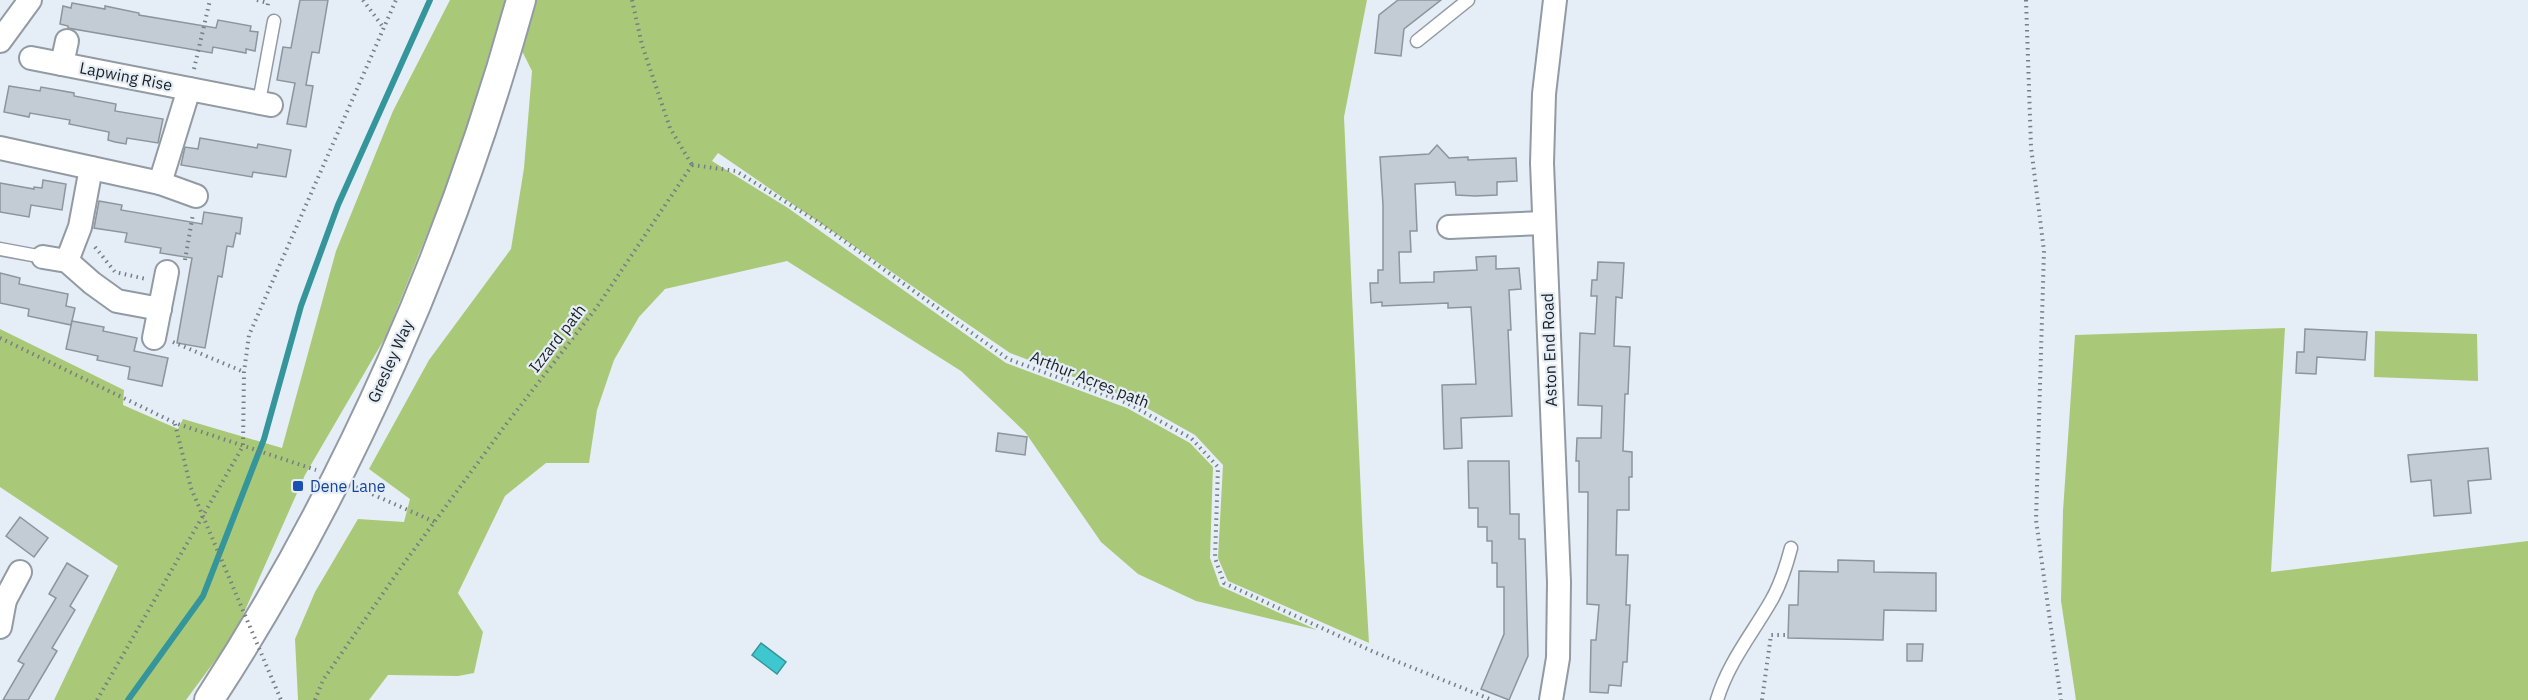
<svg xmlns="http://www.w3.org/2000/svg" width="2528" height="700" font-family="'IBM Plex Sans',sans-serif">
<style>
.green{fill:#a9c979}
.water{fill:#3ec7cf;stroke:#34959b;stroke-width:1.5}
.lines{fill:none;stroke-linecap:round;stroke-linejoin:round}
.stream{stroke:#34959b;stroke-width:6}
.building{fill:#c3ccd4;stroke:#8c949c;stroke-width:1.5}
.service-casing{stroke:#929aa3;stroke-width:15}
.minor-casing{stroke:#929aa3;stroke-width:26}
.tertiary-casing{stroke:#929aa3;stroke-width:32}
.path{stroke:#777d83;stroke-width:4;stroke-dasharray:1.5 4.5;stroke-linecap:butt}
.service{stroke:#fff;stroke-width:12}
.minor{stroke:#fff;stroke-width:22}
.tertiary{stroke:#fff;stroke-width:28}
.path-bridge{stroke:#777d83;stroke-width:4;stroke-dasharray:1.5 4.5;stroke-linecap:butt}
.transit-dot{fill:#1a4fb4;stroke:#e5eef7;stroke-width:2}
.labels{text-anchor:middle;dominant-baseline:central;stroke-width:4.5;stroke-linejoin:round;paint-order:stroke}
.street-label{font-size:16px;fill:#1c1f22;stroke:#e5eef7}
.transit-label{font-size:16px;fill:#164399;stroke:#e5eef7;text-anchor:start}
</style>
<rect width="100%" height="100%" fill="#e5eef7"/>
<g class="green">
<path d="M450 0H505L459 155 386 336 305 475 234 635 186 700H54L118 566 0 487V329L124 390 123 405 178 429 183 419 282 448 336 251 393 111Z"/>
<path d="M533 0H1367L1344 117 1363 540 1369 643 1228 581 1218 558 1223 465 1195 435 1129 398 1010 353 718 153 712 161 788 208 1006 363 1127 408 1190 443 1213 467 1210 558 1220 586 1317 630 1196 601 1138 574 1101 542 1025 432 961 371 787 261 665 289 639 317 614 360 597 410 589 463H546L505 496 458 593 483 632 474 673 458 676 388 675 369 700H298L295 639 315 592 358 519 404 522 410 499 369 469 429 360 511 249 524 168 532 71 522 51 526 14Z"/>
<path d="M2285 328 2271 572 2528 541V700H2076L2061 601 2063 511 2075 335Z"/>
<path d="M2375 331 2477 334 2478 381 2374 377Z"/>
</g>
<path class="water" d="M761 643 786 662 777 674 752 655Z"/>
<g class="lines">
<path class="stream" d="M128 700 203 596 264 439 301 306 338 205 430 0"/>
</g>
<g class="building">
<path d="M300 0H328L319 53 312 52 309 68 306 85 313 86 306 127 287 124 295 83 277 80 283 47 291 48Z"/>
<path d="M1398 0H1441L1404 29 1401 56 1375 53 1379 15Z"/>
<path d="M72 3 105 9V6L139 13V15L216 28 218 20 251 26 250 31 258 32 255 51 246 49V53L213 47 212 53 68 28V26L60 24 63 6 71 8Z"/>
<path d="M9 86 40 91 41 87 74 93V96L116 104 115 111 163 119 158 143 127 138 126 144 115 142 108 140 109 132 69 124 70 120 30 113 29 117 4 112Z"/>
<path d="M200 138 257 148 258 144 291 150 286 177 253 172 252 177 181 165 185 147 198 149Z"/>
<path d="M1437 145 1449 158 1468 157V160L1516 158 1517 181 1497 182V195L1475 196 1456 195 1455 182 1415 184 1417 231H1410L1411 252H1399L1400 283 1434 282V272L1477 270 1476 257 1496 256V269L1519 268 1521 289 1509 290 1511 330H1508L1512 416 1461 418 1462 448 1444 449 1442 385 1476 384 1471 307 1448 308V303L1382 306V302L1371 303 1370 283H1378V270H1383V205L1380 157 1429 154Z"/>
<path d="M43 180 66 184 62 210 31 205 29 217 0 212V183L34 189V187L42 188Z"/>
<path d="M99 201 122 205 121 210 202 224 204 212 242 218 240 234 236 233 233 247 227 246 222 277 218 276 205 348 177 343 192 258 160 253 161 248 125 242 127 233 94 228Z"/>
<path d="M1598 262 1624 263 1622 298 1616 297 1614 346 1630 347 1628 394H1625L1623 451 1632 452V477H1629V510H1617L1616 555H1628L1626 605H1630L1627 662H1623L1621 686 1609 685 1608 693 1590 692 1591 640H1596L1599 605 1587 604 1588 492H1579V461H1576L1577 438H1601L1602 406 1578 405 1580 333 1595 334 1597 296H1591L1592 280H1597Z"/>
<path d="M0 273 20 278 19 284 68 294 66 306 75 308 71 325 28 316 29 309 0 303Z"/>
<path d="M72 321 104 327 103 331 137 338 134 351 168 358 162 386 128 379 130 367 97 360 98 356 66 349Z"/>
<path d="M2305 329 2367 332 2365 360 2317 357 2316 374 2296 373 2297 352H2304Z"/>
<path d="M998 433 1027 437 1025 455 996 451Z"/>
<path d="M2488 448 2491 479 2468 481 2471 513 2434 516 2431 480 2411 482 2408 455Z"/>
<path d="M1468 461H1509L1510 514H1519V539H1525L1528 656 1509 700 1481 689 1504 634V587H1497V563H1492V541H1487V527H1478V508H1469Z"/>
<path d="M20 517 48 538 34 557 6 536Z"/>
<path d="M1838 560 1874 561V572L1936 573V611L1884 610 1883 640 1788 638 1789 605H1798L1799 571 1838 572Z"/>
<path d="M67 563 88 576 70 606 75 610 52 648 57 651 28 700H3L24 664 18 661 56 598 49 594Z"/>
<path d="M1907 644H1923L1922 661H1907Z"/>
</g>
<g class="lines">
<g class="service-casing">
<g id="service">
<path d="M1417 41 1468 0"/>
<path d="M259 102 274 21"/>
<path d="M0 249 43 257"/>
<path d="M1717 700C1728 663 1752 634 1771 601 1781 584 1786 567 1791 548"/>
</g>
</g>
<g class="minor-casing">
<g id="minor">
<path d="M0 41 30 0"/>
<path d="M31 58 271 105"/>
<path d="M62 64 67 41"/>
<path d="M0 148 160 183 196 196"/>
<path d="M160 183 189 89"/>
<path d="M1449 227 1544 223"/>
<path d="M43 257 67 261 92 283 117 301 160 309"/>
<path d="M67 261 80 227 91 168"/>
<path d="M154 338 167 272"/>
<path d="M0 598 5 600 0 627"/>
<path d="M5 600 20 572"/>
<path d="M1551 700 1558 658 1559 582 1542 163 1544 94 1555 0"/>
</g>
</g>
<g class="tertiary-casing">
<path id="tertiary" d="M209 700C347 489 454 243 521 0"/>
</g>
<g class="path">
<path d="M257 0 268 3 267 9"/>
<path d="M363 0 383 27"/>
<path d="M632 0 642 45 670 128 692 165"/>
<path d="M2026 0 2031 147 2044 251 2036 520 2061 700"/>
<path d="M194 69 210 0"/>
<path d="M692 165 736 171 818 222 1008 359 1127 403 1191 438 1218 467 1215 558 1224 583 1374 652 1492 700"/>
<path d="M95 247 115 272 146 279"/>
<path d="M185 260 193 214"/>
<path d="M0 338 175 423 316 470"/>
<path d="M173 342 244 372"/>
<path d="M175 424 191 488"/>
<path d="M356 487 435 522"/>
<path d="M97 700 243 446 244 372 249 335 396 0"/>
<path d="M315 700 323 680 402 566 507 423 597 307 692 165"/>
<path d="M1762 700 1771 635H1786"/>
</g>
<use href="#service" class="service"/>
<use href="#minor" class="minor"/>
<use href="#tertiary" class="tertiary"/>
<path class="path-bridge" d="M191 488 281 700"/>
</g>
<rect class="transit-dot" x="292" y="480" width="12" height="12" rx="3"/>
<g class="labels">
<g class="street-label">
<text transform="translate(126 76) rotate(11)">Lapwing Rise</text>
<text transform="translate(557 338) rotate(-52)">Izzard path</text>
<text transform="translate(1549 350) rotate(-92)">Aston End Road</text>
<text transform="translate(390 361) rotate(-66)">Gresley Way</text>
<text transform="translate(1090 379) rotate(22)">Arthur Acres path</text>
</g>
<g class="transit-label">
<text x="310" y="486">Dene Lane</text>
</g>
</g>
</svg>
